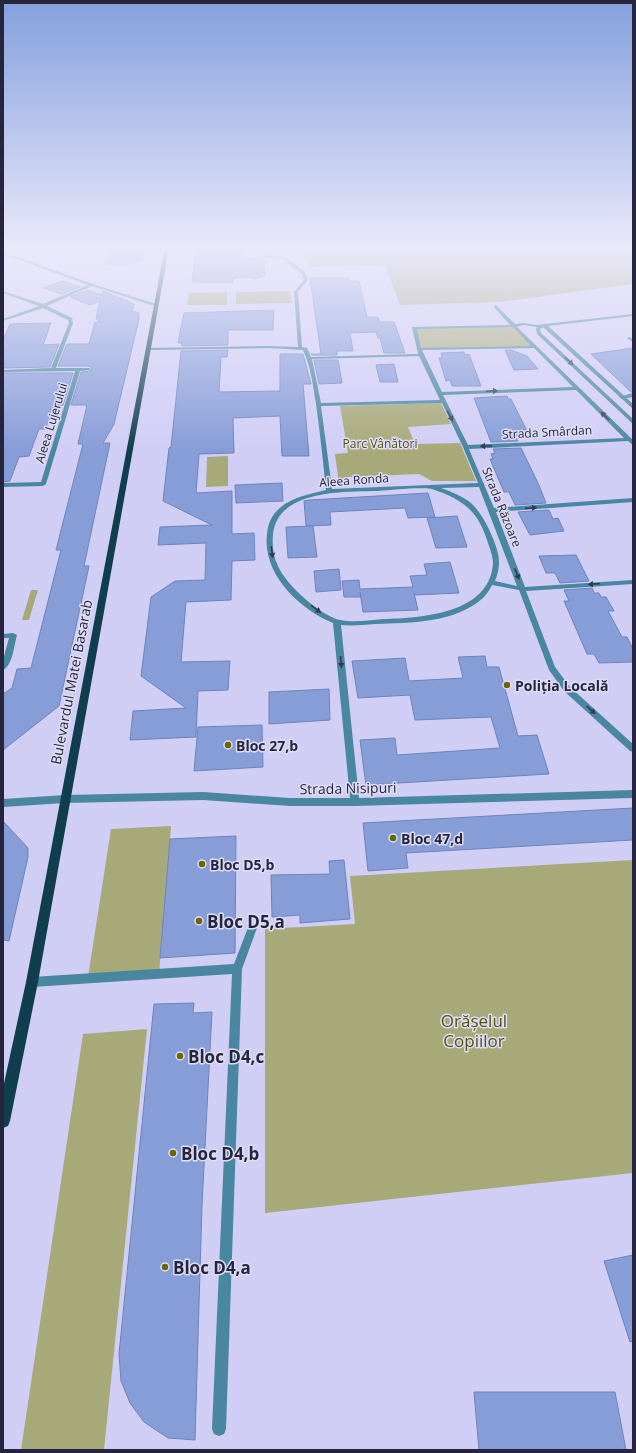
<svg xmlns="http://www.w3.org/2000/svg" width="636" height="1453" font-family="'Open Sans',sans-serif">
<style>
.green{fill:#a8a978}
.building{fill:#879dd8;stroke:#6e83bc}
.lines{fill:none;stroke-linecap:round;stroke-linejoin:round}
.pedestrian{fill:#4986a0;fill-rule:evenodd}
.minor{fill:#4986a0;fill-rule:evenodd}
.tertiary{fill:#4986a0;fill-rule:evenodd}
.primary{fill:#113e4f;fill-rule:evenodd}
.oneway{fill:#303c56}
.poi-dot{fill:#686600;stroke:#deddf8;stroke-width:1.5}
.labels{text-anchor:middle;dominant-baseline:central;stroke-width:3;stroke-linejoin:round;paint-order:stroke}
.far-street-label{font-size:12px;fill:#27243d;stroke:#deddf8}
.far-park-label{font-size:12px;fill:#525011;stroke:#deddf8}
.street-label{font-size:14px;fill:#27243d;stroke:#deddf8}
.poi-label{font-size:14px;font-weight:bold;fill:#27243d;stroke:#deddf8;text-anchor:start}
.near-poi-label{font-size:17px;font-weight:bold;fill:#27243d;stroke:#deddf8;text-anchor:start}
.near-park-label{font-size:17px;fill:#525011;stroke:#deddf8}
</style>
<rect width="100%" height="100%" fill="#d1cef6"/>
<g class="green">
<path d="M265 247H633V284L500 302 400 305 385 265 311 267 305 251H266Z"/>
<path d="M290 291 292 303 236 304V292Z"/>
<path d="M227 292V305H187L189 293Z"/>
<path d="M514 326 535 347 420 349 414 328Z"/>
<path d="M441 403 451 424 408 427 415 444 460 443 476 481H432L419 474 348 477 349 484H339L335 454 348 453 340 406Z"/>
<path d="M228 456V486L206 487 207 457Z"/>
<path d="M31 590H38L29 620H22Z"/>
<path d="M171 826 159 974 88 977 111 829Z"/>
<path d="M633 860V1173L265 1213V929L355 924 350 876Z"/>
<path d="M147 1029 104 1450H21L83 1034Z"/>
</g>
<g class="building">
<path d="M113 247H146L142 260 131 264H106Z"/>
<path d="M196 247H243V258L264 259 265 275 255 279 250 277 233 278V283L192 282Z"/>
<path d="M310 278H348L349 281H359L367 317H378L379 322H394L405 353H384L380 338H378L376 332 350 333 353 351H337V355H312L311 354H321Z"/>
<path d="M62 281 80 287 62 294 44 288Z"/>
<path d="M87 290 102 295 103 291 134 304 132 311 139 313V319L114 424 103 443H110L84 566H89L59 706 3 750V694L12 688 17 669 31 668 61 550H56L83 444H78L87 405H71L81 372 90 371 92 368 89 366H58L67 344H89L95 322H101L96 319 100 301 90 305 70 297Z"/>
<path d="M274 310 273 330H228V345L182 346V343H178L184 313Z"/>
<path d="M51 323 43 345 59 344 50 367 3 368V340L10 324Z"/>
<path d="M633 348V392H631L591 354Z"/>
<path d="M228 350 227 357H221L219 392 280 391V354H303L311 384H303L309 456H282L280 416 233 418 234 453 199 454 196 493 232 491V534L254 533 255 560 232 561 231 600 186 602 181 662 230 661 228 690 198 691 196 737 130 740 133 711 186 708 141 676 151 597 175 581 205 580 206 543 158 545 160 527 212 525 163 501 169 448 171 447 181 351Z"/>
<path d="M505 350H511L527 356 538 369 514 370Z"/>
<path d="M464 352 465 355 469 354 481 386H452L450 380 446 381 439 358H442L441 353Z"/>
<path d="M314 360H338L342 383 319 384Z"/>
<path d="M394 364 398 382H380L376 365Z"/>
<path d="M3 373H73L63 405 56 406 45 429H39L29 456 19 457 10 481 3 482Z"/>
<path d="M507 396 508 399H511L527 431 523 432 525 435 515 436 518 441 491 442 474 398Z"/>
<path d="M521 448 538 483 546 503 515 505 509 492H504L490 459H493L491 454 495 453 493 449Z"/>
<path d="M282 483 283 501 236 503 235 485Z"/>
<path d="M428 493 435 517 408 518 405 508 330 512 331 525 306 526 304 501 309 500Z"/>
<path d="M549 510 553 519 558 518 564 531 530 535 518 512Z"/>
<path d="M457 516 467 547 436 548 427 518Z"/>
<path d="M313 526 317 557 288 558 286 527Z"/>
<path d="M576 555 589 581 560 583 555 573H546L539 556Z"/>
<path d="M450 562 459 593 415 595 414 593 418 610 363 612 360 592 361 597H344L342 581 359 580 360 589 413 587 410 576 427 575 424 564Z"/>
<path d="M339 569 341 590 316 592 314 571Z"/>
<path d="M592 588 594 593H599L601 597H606L614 611H608L622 637H627L633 649V662L599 663 594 654H587L564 601H569L564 590Z"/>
<path d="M485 656 487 667H499L518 736 537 735 549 774 366 785 360 740 395 738 397 755 500 748 491 717 415 720 410 695 358 698 352 661 405 658 409 681 463 678 458 657Z"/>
<path d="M329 689 330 720 269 724V692Z"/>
<path d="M262 725 263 767 194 771 198 727Z"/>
<path d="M633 808V840L406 853 408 868 368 871 363 823Z"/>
<path d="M3 821 28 848V857L9 941 3 940Z"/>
<path d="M236 836 235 953 160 958 170 839Z"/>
<path d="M344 860 350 919 300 923V915L272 917 271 875 330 874 329 861Z"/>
<path d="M194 1003 193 1013 212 1012 202 1205 195 1440 168 1438 144 1422 130 1403 121 1381 119 1354 154 1004Z"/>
<path d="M633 1255V1341L630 1342 604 1261Z"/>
<path d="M474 1392H615L626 1450H479Z"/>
</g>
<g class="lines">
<g class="pedestrian">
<path d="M629 337 633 339V342L627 338Z"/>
<path d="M633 393V397L622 399 619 397Z"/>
</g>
<g class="minor">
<path d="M257 247H261L262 255 285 257 305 272 308 280 298 292 302 347 307 348 311 357 418 354 412 327 510 325 494 307V306L496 305 515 324 524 323 536 325 633 314V316L548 326 633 404V409L543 327 540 329 541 333 633 419V424L537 334 536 329 537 327 524 325 517 327 633 440V445L628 441 469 449 494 508 633 498V502L496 512 525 587 633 580V584L526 591 555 667 570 687 633 744V752L630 751 564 691 549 670 519 590 492 585C490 589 487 594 483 598 455 623 410 623 375 624 363 625 352 626 341 625L359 798 633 790V798L355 806H290L203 800 65 803 62 802 61 799 62 796 65 795 203 792 290 798H350L333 623C299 609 262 574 267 534 268 523 272 514 281 507 293 497 310 494 326 490 323 461 320 432 316 404 313 386 311 367 303 350L268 348 149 350 147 349 149 348 268 346 298 347 294 292 304 280 302 274 283 259 259 257ZM513 327 531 346 421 348 417 329ZM534 348 573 387 442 392 422 350ZM419 356 440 400 321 403 312 359ZM576 390 624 438 468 445 443 395ZM442 403 463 447 478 483 332 489 321 406ZM479 487 517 586 495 581C497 576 499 569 499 563 500 548 483 513 471 503 462 496 452 492 441 488ZM432 489C461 499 477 509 487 540 489 546 493 556 493 563 490 614 421 618 383 619 369 620 354 623 340 620 321 616 285 584 278 566 273 556 272 545 273 534 278 489 345 492 378 491 394 490 417 487 432 489Z"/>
<path d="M3 252 93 284 159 305 155 306 92 286 47 306 72 318 73 323 56 368H89L91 369 89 370 80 371 46 484 43 486 3 487V483L41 482 75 371 3 372V370L51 368 69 323 68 320 43 308 3 321V319L39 306 3 293V291L43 304 88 285 3 254Z"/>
<path d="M13 633 17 635C14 645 13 665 3 670V660L9 638H3V634Z"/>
<path d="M252 923 255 925 257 928 242 969 226 1429 224 1434 219 1436 214 1434 212 1429 232 974 32 987 28 986 27 982 28 978 32 977 234 964 249 925Z"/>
</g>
<path class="tertiary" d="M65 795 68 796 69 799 68 802 65 803 3 807V799Z"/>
<path class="primary" d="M165 247H169L38 982 10 1121 8 1126 3 1128V1088L26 982Z"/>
</g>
<defs><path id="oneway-solid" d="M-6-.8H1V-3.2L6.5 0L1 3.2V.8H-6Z"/></defs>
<g class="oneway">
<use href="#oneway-solid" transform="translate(569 361) rotate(44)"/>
<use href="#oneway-solid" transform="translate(492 391) rotate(-2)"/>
<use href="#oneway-solid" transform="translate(450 416) rotate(63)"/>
<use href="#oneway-solid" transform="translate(605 416) rotate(-136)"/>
<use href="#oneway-solid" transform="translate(486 446) rotate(177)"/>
<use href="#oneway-solid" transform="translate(531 508) rotate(-4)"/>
<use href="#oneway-solid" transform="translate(272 552) rotate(83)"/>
<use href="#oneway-solid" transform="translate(517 574) rotate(69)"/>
<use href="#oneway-solid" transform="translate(594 584) rotate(176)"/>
<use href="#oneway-solid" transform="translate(316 609) rotate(37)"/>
<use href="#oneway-solid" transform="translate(341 662) rotate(85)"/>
<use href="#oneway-solid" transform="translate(591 710) rotate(42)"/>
</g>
<linearGradient id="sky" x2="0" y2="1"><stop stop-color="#83a0dd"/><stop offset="0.55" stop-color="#eae9fb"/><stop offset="1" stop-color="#eae9fb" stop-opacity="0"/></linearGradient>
<rect width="636" height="450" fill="url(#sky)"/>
<g class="poi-dot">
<circle cx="507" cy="685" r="4"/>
<circle cx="228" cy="745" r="4"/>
<circle cx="393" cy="838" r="4"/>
<circle cx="202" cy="864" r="4"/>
<circle cx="199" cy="921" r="4"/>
<circle cx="180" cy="1056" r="4"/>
<circle cx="173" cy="1153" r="4"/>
<circle cx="165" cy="1267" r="4"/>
</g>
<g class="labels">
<g class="far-street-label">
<text transform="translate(51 423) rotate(-73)">Aleea Lujerului</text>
<text transform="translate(547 432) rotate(-3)">Strada Smârdan</text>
<text transform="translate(354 480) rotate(-4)">Aleea Ronda</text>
<text transform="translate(502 507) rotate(68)">Strada Răzoare</text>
</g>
<g class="far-park-label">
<text x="380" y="443">Parc Vânători</text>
</g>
<g class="street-label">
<text transform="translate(71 682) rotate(-79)">Bulevardul Matei Basarab</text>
<text transform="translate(348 788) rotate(-1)">Strada Nisipuri</text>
</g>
<g class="poi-label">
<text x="515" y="685">Poliția Locală</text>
<text x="236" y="745">Bloc 27,b</text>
<text x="401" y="838">Bloc 47,d</text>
<text x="210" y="864">Bloc D5,b</text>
</g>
<g class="near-poi-label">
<text x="207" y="921">Bloc D5,a</text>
<text x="188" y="1056">Bloc D4,c</text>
<text x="181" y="1153">Bloc D4,b</text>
<text x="173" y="1267">Bloc D4,a</text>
</g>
<g class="near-park-label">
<text x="474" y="1020">Orășelul<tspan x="474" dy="20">Copiilor</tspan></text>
</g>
</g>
<rect width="636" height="1453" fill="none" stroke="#27243d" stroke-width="8"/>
</svg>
